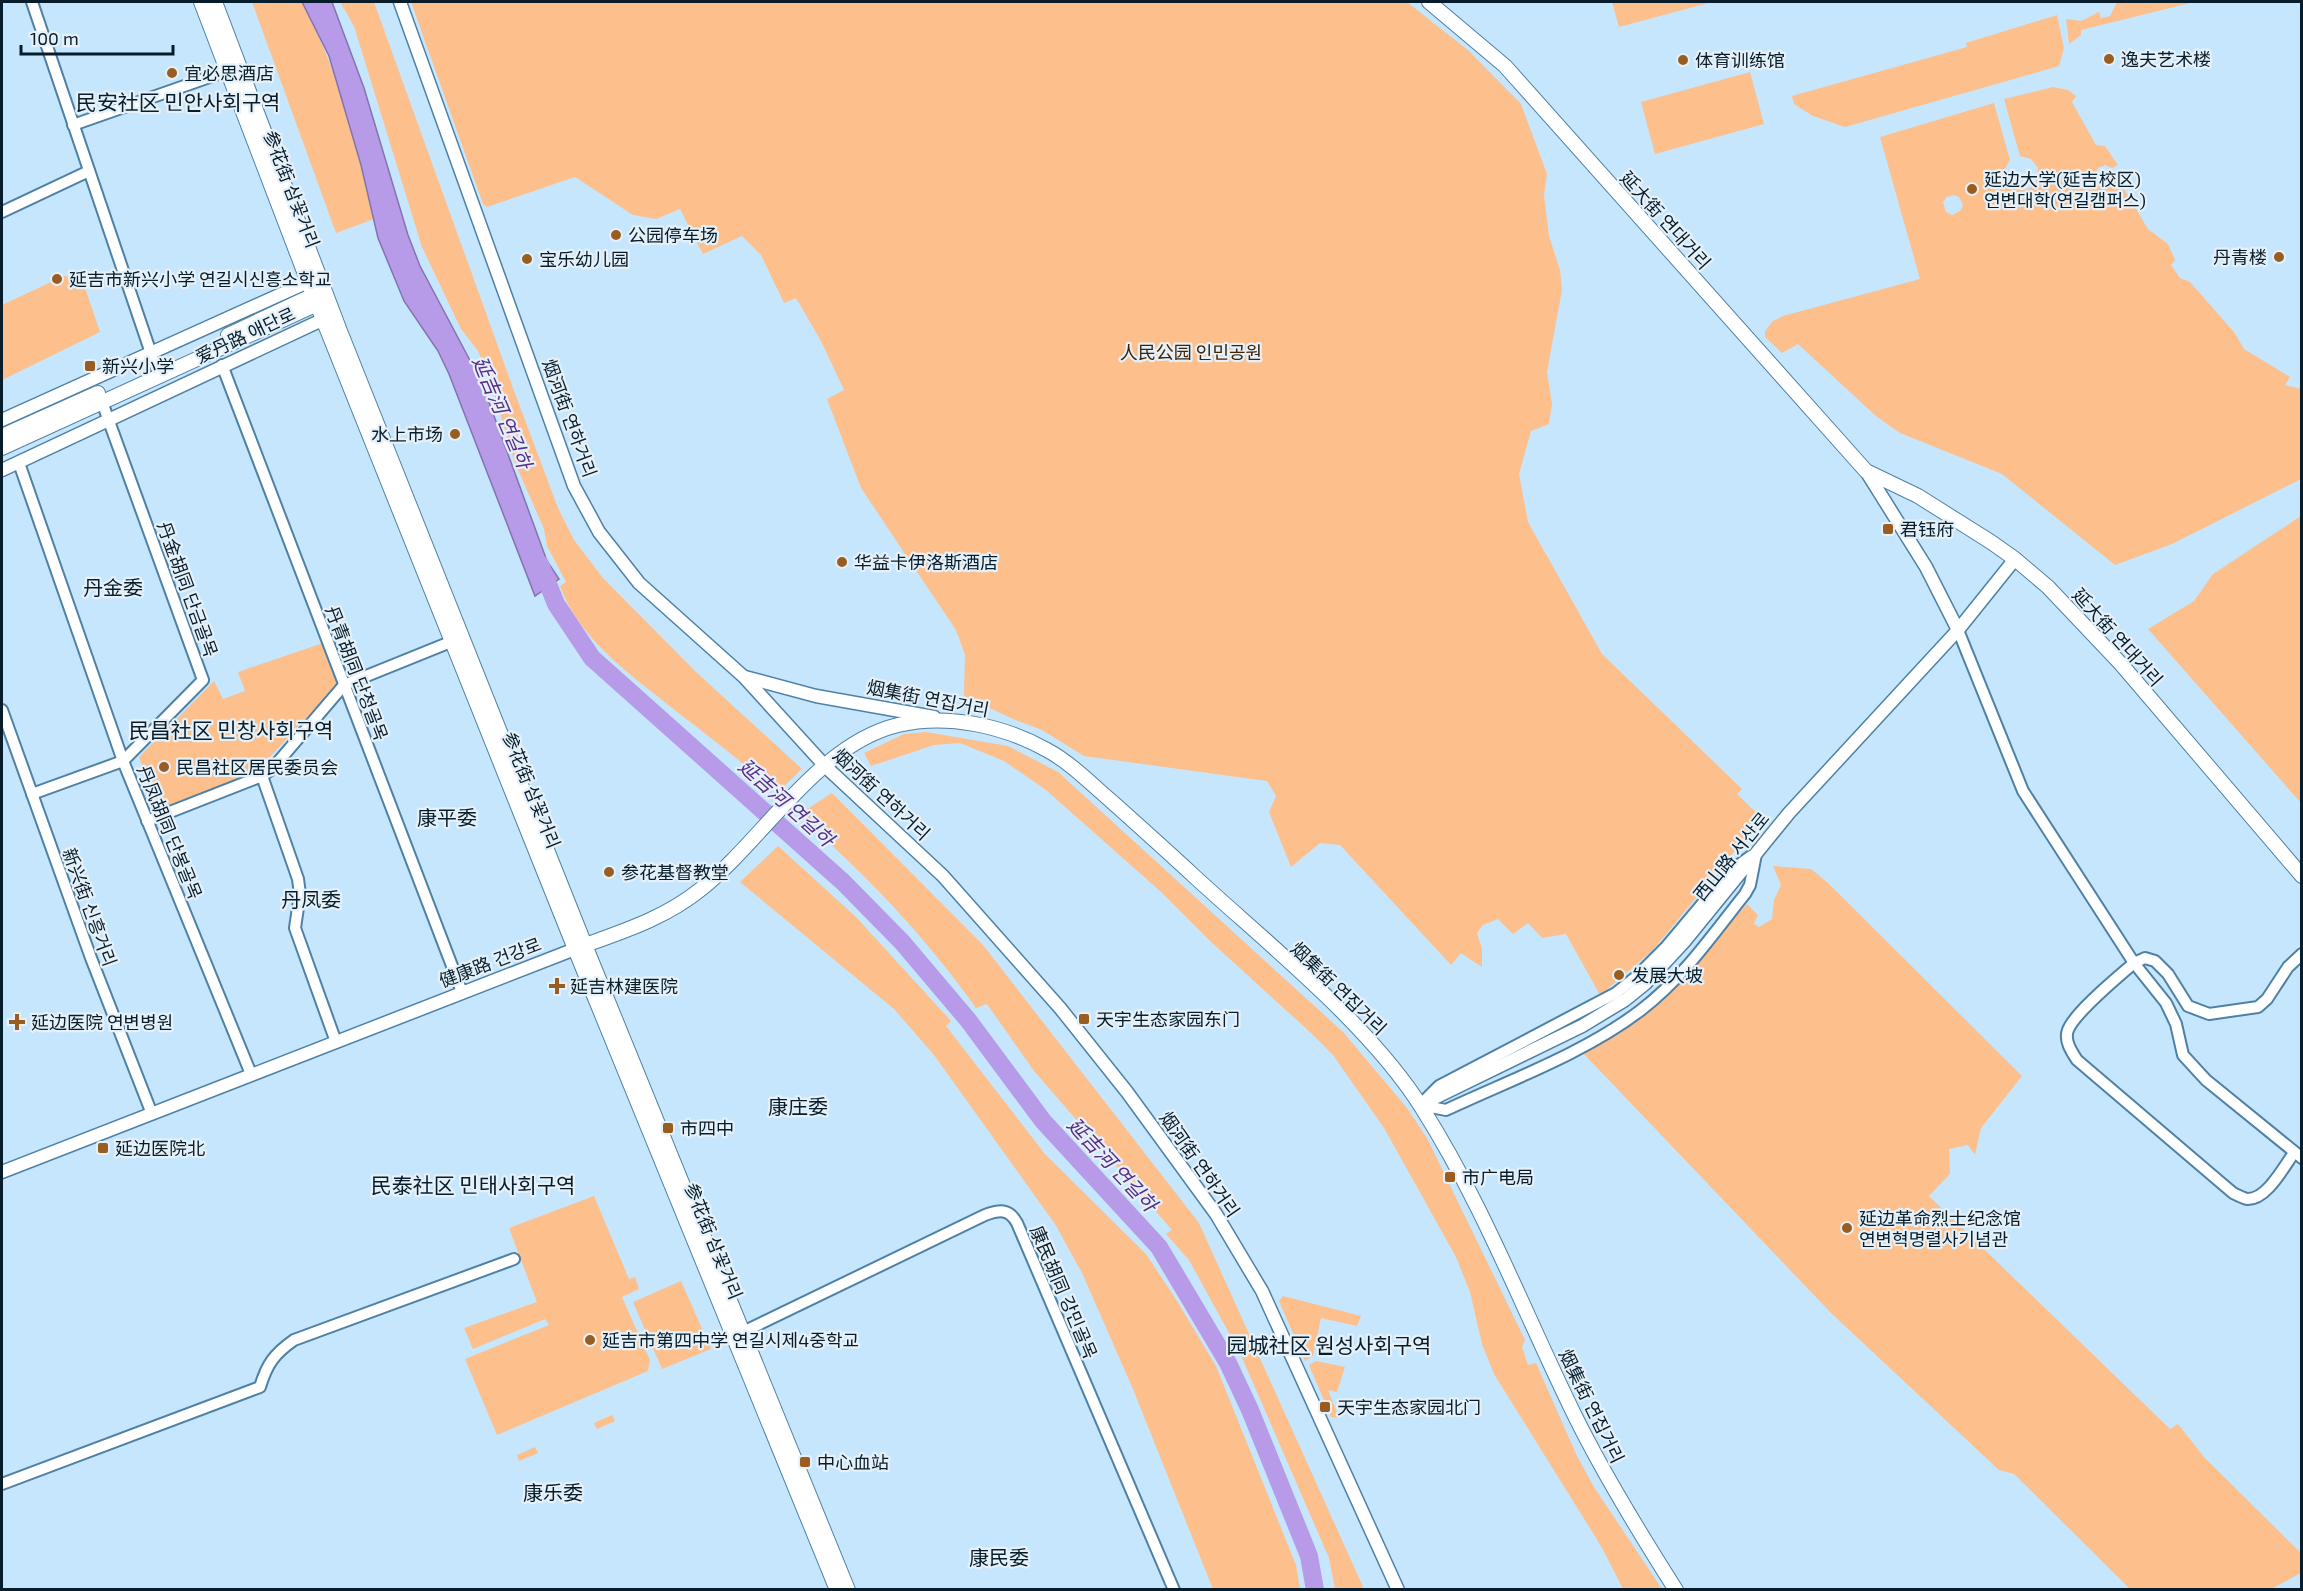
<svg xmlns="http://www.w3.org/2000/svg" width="2303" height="1591" font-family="'Exo 2','Noto Sans SC','Noto Sans KR',sans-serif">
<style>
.green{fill:#fdbf8c;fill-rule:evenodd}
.water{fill:#b79ae8;stroke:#8274af;stroke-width:1.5}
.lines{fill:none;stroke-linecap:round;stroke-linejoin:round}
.river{stroke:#b79ae8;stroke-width:18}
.minor-casing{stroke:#4e81a5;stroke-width:14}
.tertiary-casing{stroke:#4e81a5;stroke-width:15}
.secondary-casing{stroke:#4e81a5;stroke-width:16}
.minor{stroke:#fff;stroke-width:10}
.tertiary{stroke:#fff;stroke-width:12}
.secondary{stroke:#fff;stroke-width:14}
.poi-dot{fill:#9a5d21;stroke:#e5f0f8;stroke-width:2}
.labels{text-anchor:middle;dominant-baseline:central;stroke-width:4.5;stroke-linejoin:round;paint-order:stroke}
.poi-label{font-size:18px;fill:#071d2b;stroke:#e5f0f8;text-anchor:start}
.street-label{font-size:18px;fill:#071d2b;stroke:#e5f0f8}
.park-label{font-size:18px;fill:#3f2308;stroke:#e5f0f8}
.water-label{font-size:20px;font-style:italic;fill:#572f88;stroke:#e5f0f8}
.neighbourhood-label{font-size:20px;fill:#071d2b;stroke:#e5f0f8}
.quarter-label{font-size:21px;fill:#071d2b;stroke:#e5f0f8}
</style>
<rect width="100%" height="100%" fill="#c6e6fe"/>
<g class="green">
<path d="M252 2H302C339 71 356 144 374 219L336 233Z"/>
<path d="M340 2H374L513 388 558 508 574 540 603 578 695 671 802 769 778 792C746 766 714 740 681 715 637 679 580 642 560 586L566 582 547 546 544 529 515 463 489 377 478 351 461 329 422 247 354 26Z"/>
<path d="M411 2H1407L1469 51 1521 104 1547 174 1544 195 1549 236 1560 270 1562 290 1547 372 1552 404 1549 424 1531 431 1519 474 1528 522 1602 654 1742 789 1737 794 1762 818 1652 951 1600 995 1566 934 1542 938 1528 923 1513 934 1498 919 1483 925 1477 933 1482 949V967L1461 953 1451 965 1340 845 1320 843 1291 867 1269 812 1276 796 1267 781 1084 756 1042 730 1013 719 964 696 965 655 956 630 861 488 827 399 844 390 821 341 796 298 784 303 761 255 742 236 703 254 680 209 656 219 633 215 575 177 487 207 483 204Z"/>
<path d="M1612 2H1712L1619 27Z"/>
<path d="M2117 2H2194L2081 30V35L2069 44 2066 19 2081 21 2099 12 2101 18 2110 16Z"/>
<path d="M2057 15 2064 48 2059 66 1845 127 1813 116 1794 104 1792 96 1967 47 1966 43Z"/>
<path d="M1750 72 1764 124 1655 154 1641 102Z"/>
<path d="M2053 87 2068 90 2076 96 2072 102 2096 145 2105 146 2118 165 2112 168 2105 165 2098 168 2094 176 2097 183 2108 186 2113 181 2115 174 2148 229 2168 244 2175 260 2171 265 2180 278 2190 282 2234 332 2244 349 2290 377 2285 385 2301 389V479L2172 544 2115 565 2002 474 1900 433 1876 416 1798 344 1782 353 1765 337V331L1773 321 1783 316 1920 279 1880 137 1994 103 2010 160C1994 180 2019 202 2036 183L2038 168 2031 159 2020 156 2004 99ZM1954 195 1959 197 1963 205 1960 211 1952 215 1946 212 1943 202 1947 197Z"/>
<path d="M64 276 82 279 100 332 2 380V305Z"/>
<path d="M2301 516V803L2148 629 2194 601 2213 574Z"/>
<path d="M323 643 337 679V685L251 777 161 813 139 757 214 681 223 699 245 691 238 672Z"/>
<path d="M926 732 1008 746 1058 772 1343 1032 1407 1108 1427 1138 1525 1340 1522 1347 1528 1365 1536 1363 1577 1456 1594 1487 1662 1589H1623L1601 1546 1494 1374 1482 1344 1470 1292 1456 1257 1384 1128 1333 1055 1311 1033 1210 941 1160 891 1046 790 1004 761 960 743 934 745 871 766 864 753 904 734Z"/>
<path d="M832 793 983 945 1199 1223 1364 1589H1335L1329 1558 1240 1353 1189 1260 1166 1234 1172 1230 1034 1071 987 1004 976 1008C926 937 864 872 798 815Z"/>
<path d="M778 846 856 917 951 1021 946 1026 1045 1154 1146 1254 1177 1301 1216 1366 1296 1565 1300 1589H1213L1133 1389 1082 1273 1055 1224 934 1055 894 1009 740 882Z"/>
<path d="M1773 866 1811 869 1828 883 2022 1076 1981 1128 1975 1155 1968 1145 1949 1149 1950 1174 1929 1196 2170 1429 2178 1424 2204 1457 2301 1553V1573L2271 1589H2130L2014 1474 1999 1470 1832 1314 1582 1052 1701 955 1747 904 1758 915 1754 924 1759 927 1772 919 1774 900 1781 885Z"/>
<path d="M594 1196 629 1279 635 1277 639 1289 622 1297 650 1360 648 1371 497 1435 465 1359 549 1325 545 1319 473 1349 464 1328 537 1302 509 1228Z"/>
<path d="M681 1281 711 1349 662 1369 633 1302Z"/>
<path d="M1283 1296 1361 1316 1357 1326 1321 1318 1313 1356 1305 1361 1279 1301Z"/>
<path d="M1316 1361 1345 1367 1337 1392 1328 1390 1339 1418 1331 1417 1309 1365Z"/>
<path d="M612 1415 615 1421 597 1429 594 1423Z"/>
<path d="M535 1447 538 1453 519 1461 517 1455Z"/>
</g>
<path class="water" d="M302 2H332L364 88 408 235 420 266 482 383 547 561 559 579 535 596 449 374 438 351 404 301 378 238 361 165 329 56Z"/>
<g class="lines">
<path class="river" d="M540 564 556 604 592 658 843 882 902 942 968 1020 1043 1121 1159 1247 1228 1363 1250 1410 1309 1556 1315 1590"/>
<g class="minor-casing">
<g id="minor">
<path d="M32 2 156 368"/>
<path d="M73 125 227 71"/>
<path d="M2 212 89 171"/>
<path d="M222 365 462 992"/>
<path d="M19 463 123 761 251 1074"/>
<path d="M1958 630 2023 791 2134 963 2166 1003 2176 1024 2183 1055 2206 1080 2302 1158"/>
<path d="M2 710 91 958 152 1114"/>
<path d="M262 776 298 879 300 894 295 928 336 1042"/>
<path d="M32 794 123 761 203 680 102 402"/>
<path d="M147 821 262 776 272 769 344 685 453 641"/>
<path d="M1423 1102 1439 1086 1616 993 1636 977 1666 947 1729 872 1751 856"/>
<path d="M1420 1105 1446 1110C1510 1080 1585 1053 1641 1010 1683 978 1713 934 1745 894L1750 885 1756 854"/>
<path d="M2294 1153C2284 1166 2267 1200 2247 1199 2243 1198 2237 1195 2233 1193L2077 1060C2071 1051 2064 1040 2068 1030 2075 1012 2118 977 2134 963L2145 958 2155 961 2168 974 2188 1006 2209 1014 2258 1007 2267 999 2288 967 2302 954"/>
<path d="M743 1332 985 1215C999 1210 1009 1208 1017 1223L1174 1590"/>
<path d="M2 1484 260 1387C267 1364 274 1354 294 1340L514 1259"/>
</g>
</g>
<g class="tertiary-casing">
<g id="tertiary">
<path d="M400 2 574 486 599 532 639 583 744 677 826 767 943 876 1060 1008 1127 1092 1216 1214 1262 1291 1398 1590"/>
<path d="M2 420 308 282 315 286"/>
<path d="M2 470 324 319 326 310"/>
<path d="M1866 471 1926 567 1958 630"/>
<path d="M745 677 816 696 934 717"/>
<path d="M1420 1105 1582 1026 1625 1000 1646 983 1684 942 1789 813 1958 630 2015 559"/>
<path d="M2 1172 575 949"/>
</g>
</g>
<g class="secondary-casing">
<g id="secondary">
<path d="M201 2 308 282 575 949 837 1590"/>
<path d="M215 2 340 331 585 945 848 1590"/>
<path d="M1429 2 1505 66 1866 471 1918 496 1991 542 2015 559 2048 587 2121 664 2302 876"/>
<path d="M228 335 322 291"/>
<path d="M2 436 98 393"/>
<path d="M2 448 324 301"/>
<path d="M577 948C621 932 664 919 701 889 764 839 818 744 898 725 947 713 1004 726 1047 750 1071 763 1090 783 1110 800 1139 826 1167 851 1195 877 1268 944 1370 1025 1422 1108 1483 1204 1524 1312 1574 1414 1604 1475 1639 1532 1676 1590"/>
</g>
</g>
<use href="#minor" class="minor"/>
<use href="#tertiary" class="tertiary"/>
<use href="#secondary" class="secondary"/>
</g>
<g class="poi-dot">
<circle cx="2109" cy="59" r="6"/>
<circle cx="1683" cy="60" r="6"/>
<circle cx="172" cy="73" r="6"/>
<circle cx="1972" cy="189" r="6"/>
<circle cx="616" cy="235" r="6"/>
<circle cx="2279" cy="257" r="6"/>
<circle cx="527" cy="259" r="6"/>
<circle cx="57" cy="279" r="6"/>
<rect x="84" y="360" width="12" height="12" rx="3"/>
<circle cx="455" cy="434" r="6"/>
<rect x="1882" y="523" width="12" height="12" rx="3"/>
<circle cx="842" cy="562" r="6"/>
<circle cx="164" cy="767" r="6"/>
<circle cx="609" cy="872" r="6"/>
<circle cx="1619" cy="975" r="6"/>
<path d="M554 977h6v6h6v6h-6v6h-6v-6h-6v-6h6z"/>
<rect x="1078" y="1013" width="12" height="12" rx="3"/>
<path d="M14 1013h6v6h6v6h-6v6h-6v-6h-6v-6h6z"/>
<rect x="662" y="1122" width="12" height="12" rx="3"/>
<rect x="97" y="1142" width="12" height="12" rx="3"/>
<rect x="1444" y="1171" width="12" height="12" rx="3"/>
<circle cx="1847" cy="1228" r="6"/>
<circle cx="590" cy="1340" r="6"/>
<rect x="1319" y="1401" width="12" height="12" rx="3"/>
<rect x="799" y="1456" width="12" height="12" rx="3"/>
</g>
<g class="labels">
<g class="poi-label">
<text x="2121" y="59">逸夫艺术楼</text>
<text x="1695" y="60">体育训练馆</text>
<text x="184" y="73">宜必思酒店</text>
<text x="1984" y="179">延边大学(延吉校区)<tspan x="1984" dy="21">연변대학(연길캠퍼스)</tspan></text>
<text x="628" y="235">公园停车场</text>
<text x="2267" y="257" text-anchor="end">丹青楼</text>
<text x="539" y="259">宝乐幼儿园</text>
<text x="69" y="279">延吉市新兴小学 연길시신흥소학교</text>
<text x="102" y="366">新兴小学</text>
<text x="443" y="434" text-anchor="end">水上市场</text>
<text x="1900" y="529">君钰府</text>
<text x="854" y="562">华益卡伊洛斯酒店</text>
<text x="176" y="767">民昌社区居民委员会</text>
<text x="621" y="872">参花基督教堂</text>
<text x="1631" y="975">发展大坡</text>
<text x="570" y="986">延吉林建医院</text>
<text x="1096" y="1019">天宇生态家园东门</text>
<text x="31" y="1022">延边医院 연변병원</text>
<text x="680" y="1128">市四中</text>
<text x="115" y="1148">延边医院北</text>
<text x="1462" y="1177">市广电局</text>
<text x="1859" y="1218">延边革命烈士纪念馆<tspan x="1859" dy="21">연변혁명렬사기념관</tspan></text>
<text x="602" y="1340">延吉市第四中学 연길시제4중학교</text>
<text x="1337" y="1407">天宇生态家园北门</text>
<text x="817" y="1462">中心血站</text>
</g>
<g class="street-label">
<text transform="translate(292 189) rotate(69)">参花街 삼꽃거리</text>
<text transform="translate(1666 220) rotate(48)">延大街 연대거리</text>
<text transform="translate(245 335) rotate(-25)">爱丹路 애단로</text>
<text transform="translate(570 418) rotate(70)">烟河街 연하거리</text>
<text transform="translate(188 589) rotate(70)">丹金胡同 단금골목</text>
<text transform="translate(2118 637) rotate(48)">延大街 연대거리</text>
<text transform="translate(357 673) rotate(69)">丹青胡同 단청골목</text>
<text transform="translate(928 698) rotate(11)">烟集街 연집거리</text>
<text transform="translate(532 790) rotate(68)">参花街 삼꽃거리</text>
<text transform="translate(882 794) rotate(43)">烟河街 연하거리</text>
<text transform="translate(170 832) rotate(68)">丹凤胡同 단봉골목</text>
<text transform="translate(1731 856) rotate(-51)">西山路 서산로</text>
<text transform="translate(90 907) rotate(70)">新兴街 신흥거리</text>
<text transform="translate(490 962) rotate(-21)">健康路 건강로</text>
<text transform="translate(1339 988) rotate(44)">烟集街 연집거리</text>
<text transform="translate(1200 1164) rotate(55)">烟河街 연하거리</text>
<text transform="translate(714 1241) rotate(68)">参花街 삼꽃거리</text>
<text transform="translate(1064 1292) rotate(67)">康民胡同 강민골목</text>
<text transform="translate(1592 1406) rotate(64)">烟集街 연집거리</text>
</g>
<g class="park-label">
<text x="1191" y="352">人民公园 인민공원</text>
</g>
<g class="water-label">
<text transform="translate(503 412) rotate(67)">延吉河 연길하</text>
<text transform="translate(787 802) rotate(42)">延吉河 연길하</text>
<text transform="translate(1113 1164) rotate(47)">延吉河 연길하</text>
</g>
<g class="neighbourhood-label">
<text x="113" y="587">丹金委</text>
<text x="447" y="817">康平委</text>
<text x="311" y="899">丹凤委</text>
<text x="798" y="1106">康庄委</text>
<text x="553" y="1492">康乐委</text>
<text x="999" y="1557">康民委</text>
</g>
<g class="quarter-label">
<text x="178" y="101">民安社区 민안사회구역</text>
<text x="231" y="729">民昌社区 민창사회구역</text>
<text x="473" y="1184">民泰社区 민태사회구역</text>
<text x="1329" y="1344">园城社区 원성사회구역</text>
</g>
</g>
<rect width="2303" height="1591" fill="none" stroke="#071d2b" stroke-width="6"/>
<path d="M21 45v9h152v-9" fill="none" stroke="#071d2b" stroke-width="3"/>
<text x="30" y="45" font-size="18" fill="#071d2b" stroke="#e5f0f8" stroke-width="4.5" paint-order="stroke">100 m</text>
</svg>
